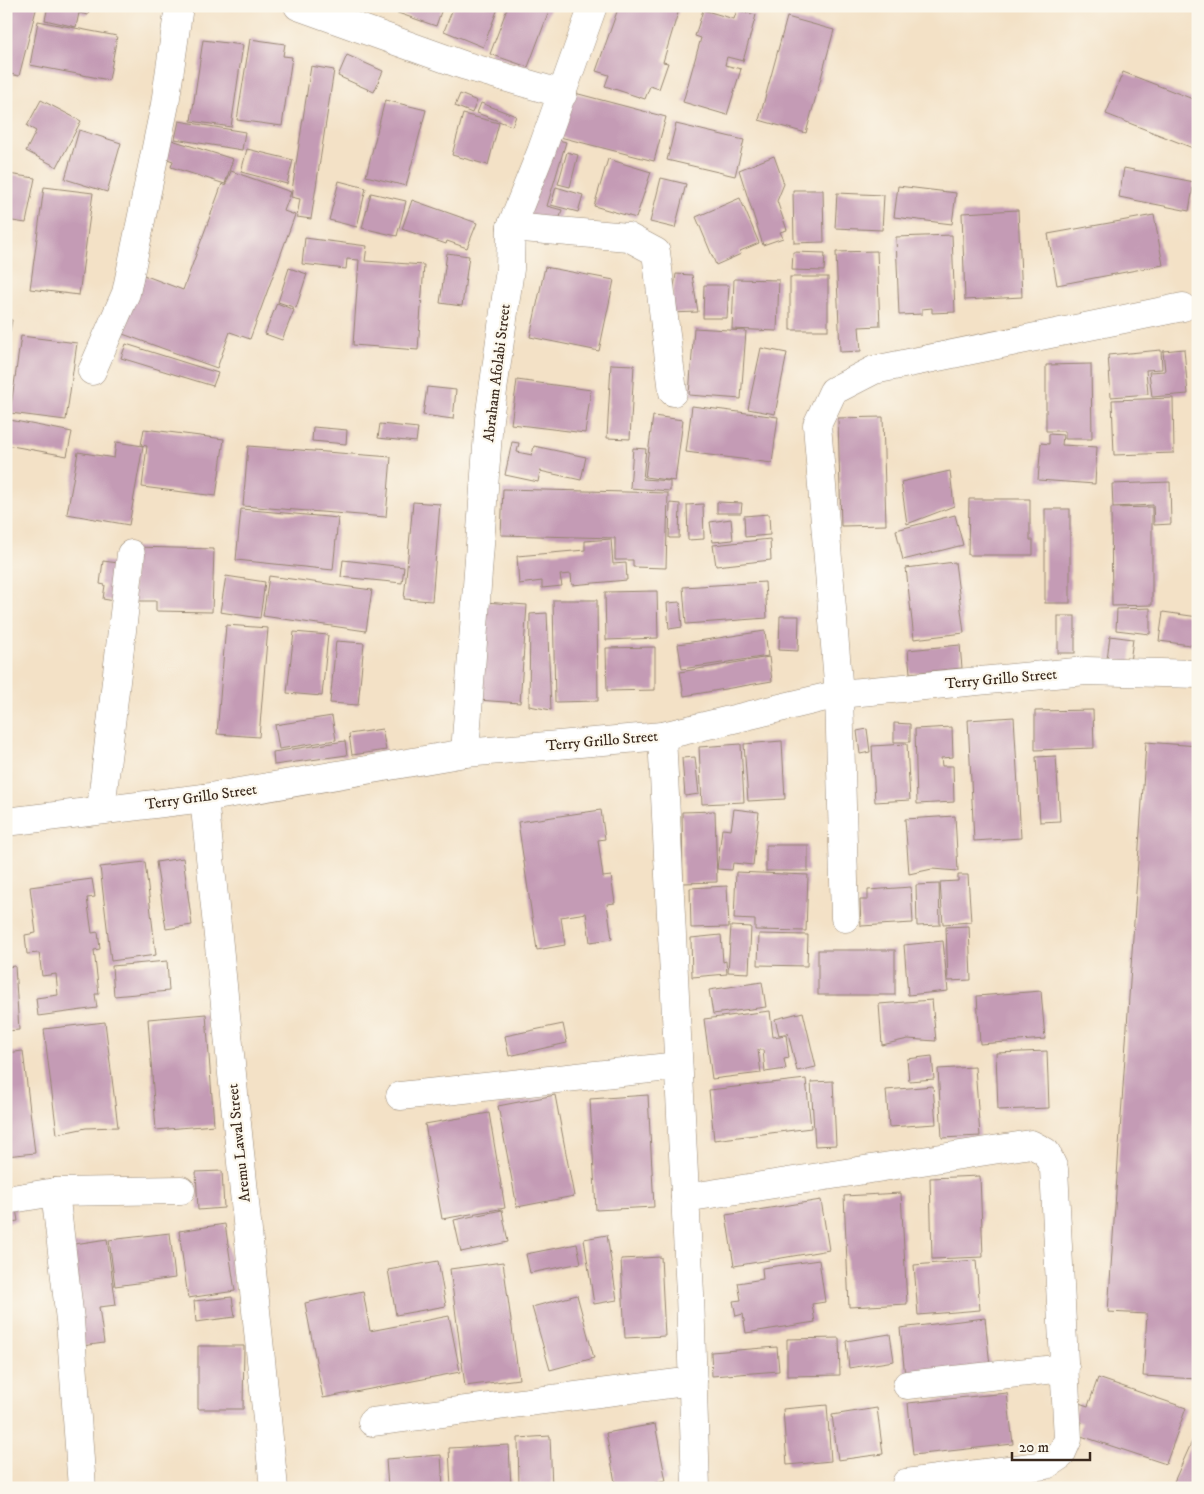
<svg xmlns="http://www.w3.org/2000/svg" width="1204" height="1494" font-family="'IM FELL DW Pica',serif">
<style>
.building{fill:#c49bb5}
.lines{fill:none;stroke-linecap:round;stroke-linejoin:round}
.minor-casing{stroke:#978672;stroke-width:29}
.minor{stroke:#fff;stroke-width:28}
.labels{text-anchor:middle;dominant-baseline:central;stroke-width:4.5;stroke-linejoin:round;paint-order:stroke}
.street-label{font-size:15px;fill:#3b2a1e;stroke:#fbf7ec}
</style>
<rect width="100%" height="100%" fill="#fbf7ec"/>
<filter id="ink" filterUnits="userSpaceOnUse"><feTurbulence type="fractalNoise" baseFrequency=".02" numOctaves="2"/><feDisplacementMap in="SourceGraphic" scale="10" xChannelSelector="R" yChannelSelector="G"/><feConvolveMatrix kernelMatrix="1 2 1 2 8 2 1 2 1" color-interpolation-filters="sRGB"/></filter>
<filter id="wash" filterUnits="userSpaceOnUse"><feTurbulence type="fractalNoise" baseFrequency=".0096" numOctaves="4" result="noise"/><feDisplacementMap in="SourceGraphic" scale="20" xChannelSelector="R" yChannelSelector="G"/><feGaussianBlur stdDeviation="1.12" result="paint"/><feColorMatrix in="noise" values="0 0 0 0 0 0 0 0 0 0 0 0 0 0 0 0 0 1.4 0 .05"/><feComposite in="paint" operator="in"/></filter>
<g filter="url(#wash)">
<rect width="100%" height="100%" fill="#f3e1c6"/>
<g id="blocks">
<g class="building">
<path d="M6 6H37L19 76 6 73Z"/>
<path d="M48 6H90L88 15 79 13 76 27 45 20Z"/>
<path d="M390 6H443L436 26 389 10Z"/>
<path d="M454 6H499L483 47 444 31Z"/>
<path d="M508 6H551L528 67 490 54Z"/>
<path d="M619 6H680L663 62 668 63 659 89 650 86 645 99 605 86 609 75 596 71Z"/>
<path d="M703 10 734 19 737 10 756 15 743 61 727 57 725 65 741 69 727 115 683 102 701 38 695 36Z"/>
<path d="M787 17 834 30 806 133 759 120Z"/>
<path d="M38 21 117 36 109 80 30 65Z"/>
<path d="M250 39 285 44 283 56 292 57 282 126 237 120Z"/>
<path d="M203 40 243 45 231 127 191 121Z"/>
<path d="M347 55 383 71 374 92 338 76Z"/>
<path d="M311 66 334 70 311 219 297 217 300 199 291 197Z"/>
<path d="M1123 72 1198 101V150L1106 114Z"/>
<path d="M571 92 666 117 654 161 560 137Z"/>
<path d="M460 94 477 101 472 113 455 106Z"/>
<path d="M41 100 81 121 57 167 26 151 36 131 27 126Z"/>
<path d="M385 100 426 110 406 186 366 176Z"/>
<path d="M481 103 516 116 512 126 477 113Z"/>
<path d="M463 114 499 123 488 165 452 155Z"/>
<path d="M179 121 245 132 242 150 175 139Z"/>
<path d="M676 124 744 140 735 176 667 160Z"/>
<path d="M79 130 121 143 107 192 65 179Z"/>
<path d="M162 137 233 159 225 184 171 167 173 161 156 155Z"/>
<path d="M551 138 566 142 547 206 562 210 558 225 528 217Z"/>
<path d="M247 149 293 160 287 184 241 172Z"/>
<path d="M567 152 578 155 570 187 558 184Z"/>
<path d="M774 156 784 184 777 201 787 230 780 232 783 238 763 245 739 170Z"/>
<path d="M6 157 11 158 8 174 35 178 26 223 6 220Z"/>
<path d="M608 159 651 172 636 218 594 206Z"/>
<path d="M1124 168 1194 182 1189 211 1119 197Z"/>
<path d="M231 171 291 192 284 211 295 215 250 339 230 332 217 368 120 333 141 274 183 290 222 184 225 186Z"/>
<path d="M661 178 686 184 675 228 650 222Z"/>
<path d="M339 181 366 188 357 227 329 220Z"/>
<path d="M898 186 956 193 952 224 894 217Z"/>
<path d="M44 187 93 193 79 295 30 289Z"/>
<path d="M556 187 583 195 578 212 551 205Z"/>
<path d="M793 190H823L824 242 794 243Z"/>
<path d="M371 193 406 201 397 236 362 228Z"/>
<path d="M837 193 884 195 882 230 835 228Z"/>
<path d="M740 198 759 243 740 251 741 254 716 265 696 217Z"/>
<path d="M412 200 477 223 467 248 447 241 446 244 402 229Z"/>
<path d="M1018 210 1022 297 965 300 962 213Z"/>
<path d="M1154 215 1163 265 1057 285 1048 234Z"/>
<path d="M952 235 955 312 932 313V308L922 309V314L899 315 896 237Z"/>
<path d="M305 238 367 246 365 261 424 265 418 350 353 345 359 260 347 259 346 269 302 264Z"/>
<path d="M877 251 880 326 859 327 861 351 840 352 836 252Z"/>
<path d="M793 252 825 253 824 271 792 270Z"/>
<path d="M447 253 469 256 462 306 440 303Z"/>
<path d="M545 267 614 280 599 351 530 337Z"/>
<path d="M289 268 307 274 296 308 278 302Z"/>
<path d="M676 274 692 275 698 312 670 313Z"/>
<rect x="790" y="277" width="38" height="53"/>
<path d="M734 279 779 280 777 331 732 329Z"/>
<path d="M704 285H729L727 318H703Z"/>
<path d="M277 303 294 310 282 340 265 334Z"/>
<path d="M6 319 12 320 7 348H6Z"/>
<path d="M694 328 746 331 741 399 689 395Z"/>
<path d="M21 336 77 343 66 420 10 413Z"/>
<path d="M126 344 218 373 213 386 121 358Z"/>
<path d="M761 348 787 353 775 414 748 409Z"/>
<path d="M1184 349 1188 394 1152 397 1149 372 1165 371 1163 351Z"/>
<path d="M1161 350 1162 369 1146 370 1148 394 1111 397 1108 355Z"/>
<path d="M611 364 634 365 630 439 607 438Z"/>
<path d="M1091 364 1092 439H1065V431H1046V365Z"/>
<path d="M517 380 591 390 585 433 511 424Z"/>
<path d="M427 387 456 390 453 419 423 415Z"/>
<path d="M1173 398 1174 453 1114 455 1112 400Z"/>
<path d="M692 406 778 417 772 463 686 452Z"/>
<path d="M653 416 683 420 675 481 645 477Z"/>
<path d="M883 417 886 525 841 526 838 418Z"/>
<path d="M10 420 72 432 67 456 6 445Z"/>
<path d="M380 424 418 428 416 442 378 438Z"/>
<path d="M313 427 347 430 346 444 312 441Z"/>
<path d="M144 429 224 439 216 496 142 487 147 446 141 445Z"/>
<path d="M1049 434 1063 435 1062 445 1097 447 1095 484 1038 480 1041 443 1049 444Z"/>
<path d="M116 442 143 446 129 525 67 514 78 452 114 458Z"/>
<path d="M512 442 519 443 517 452 532 455 534 446 586 457 581 480 540 471 538 482 505 475Z"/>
<path d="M248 446 391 457 386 517 243 506Z"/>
<path d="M633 448 646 449 643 479 670 481V491L630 488Z"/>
<path d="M950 471 954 506 907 524 901 482Z"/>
<path d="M1170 482 1171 524 1154 525 1153 505 1113 507 1112 484Z"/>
<path d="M503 489 668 493 666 568 633 567V560H615V538L501 535Z"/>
<path d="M969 499H1030V540H1033V555H968Z"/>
<path d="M413 502 440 504 432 601 404 599Z"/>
<path d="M717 502 742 503 741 513H717Z"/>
<path d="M670 503 680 504 679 538H669Z"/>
<path d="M703 504 704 539 688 540 687 505Z"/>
<path d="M1152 507V605L1112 606 1111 508Z"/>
<path d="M241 509 338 518 333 570 236 560Z"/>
<rect x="1045" y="509" width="25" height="94"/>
<path d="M769 514 770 535 745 537 744 516Z"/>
<path d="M955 515 963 545 903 560 896 530Z"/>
<path d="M731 519 733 540 713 542 710 522Z"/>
<path d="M611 539 613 564 626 563 627 580 572 585 571 574 560 575 562 586 542 588V581L519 584 517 556 585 550V541Z"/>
<path d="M770 539 771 560 716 566 713 545Z"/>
<path d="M134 547 214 549 212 612 156 611V601H133Z"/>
<path d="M343 560 404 567 402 583 341 577Z"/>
<path d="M103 561 126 564 120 602 103 599 105 585 100 584Z"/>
<path d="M955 562 964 633 914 639 906 568Z"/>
<path d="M226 576 265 582 260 618 220 612Z"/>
<path d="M269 576 372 590 366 631 263 616Z"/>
<path d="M765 582 767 618 686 624 683 587Z"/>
<path d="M657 591 658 638 606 640 605 592Z"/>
<path d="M553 600H597L598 701 555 702Z"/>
<path d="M484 602 527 605 520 703 477 700Z"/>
<path d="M680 602 682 627 669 629 667 603Z"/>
<path d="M1150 608V634L1116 630 1117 609Z"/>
<path d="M1163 612 1198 617V646L1159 641Z"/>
<path d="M547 613 551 710 529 706 530 614Z"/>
<path d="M780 616H799L798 651 779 650Z"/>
<rect x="1058" y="616" width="17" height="37"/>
<path d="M226 625 268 628 259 737 217 734Z"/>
<path d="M765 631 768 656 682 669 678 644Z"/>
<path d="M294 632 328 635 322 696 287 693Z"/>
<path d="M1110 636 1133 639 1130 662 1107 659Z"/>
<path d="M336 641 364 643 358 705 330 703Z"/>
<path d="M960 645 962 668 910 673 908 650Z"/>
<path d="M655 647V690L607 691 606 648Z"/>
<path d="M769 657 772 681 684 696 680 672Z"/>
<path d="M1093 710 1094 748 1035 750V711Z"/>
<path d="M332 716 336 740 279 749 275 725Z"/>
<path d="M1014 717 1021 838 974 841 968 720Z"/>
<path d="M894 723 910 724V742H894Z"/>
<path d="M952 727 953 757 941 758 942 766H953L954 802 917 804 915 729Z"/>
<path d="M382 729 386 750 352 755 349 734Z"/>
<path d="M867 729 870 752 860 754 857 731Z"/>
<path d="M345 741 347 755 274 765 273 752Z"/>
<path d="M782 741 785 799 748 801 744 744Z"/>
<path d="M1146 742 1198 746V1379L1143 1376 1147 1314 1108 1312Z"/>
<path d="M741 744 744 802 702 804 699 747Z"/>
<path d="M907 744 910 800 875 802 872 746Z"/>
<path d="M1056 756 1060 821 1040 822 1036 757Z"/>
<path d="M695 757 699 794 685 796 682 758Z"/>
<path d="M734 809 759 812 753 865 733 863 732 870 717 869 722 829 731 830Z"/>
<path d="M601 810 605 839 598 840 603 877 611 876 615 903 607 904 612 939 590 942 586 913 561 917 565 945 537 950 518 822Z"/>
<path d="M715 811 717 882 683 883 682 812Z"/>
<path d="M955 816 958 871 932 869 909 874 905 819Z"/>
<rect x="766" y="845" width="42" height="26"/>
<path d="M183 858 192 925 166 929 156 862Z"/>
<path d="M145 862 156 955 111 961 100 867Z"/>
<path d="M736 872 808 875 806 931 755 930V920L734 919Z"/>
<path d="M958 875H968L971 922 943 924 940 882 958 881Z"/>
<path d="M92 879 95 897 87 898 92 933 98 932 100 949 94 950 99 994H95L97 1008 38 1016 36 998 58 995 56 974 42 976 39 953 27 954 25 935 36 933 30 887Z"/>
<path d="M939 884 940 925 917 926 916 885Z"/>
<path d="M727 886 729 927 691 928 690 888Z"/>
<path d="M911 887 913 923 861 926 860 900H868V890Z"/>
<path d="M731 926 751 927 749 973 728 972Z"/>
<path d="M969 926 971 980 948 981 946 927Z"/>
<path d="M759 934 808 935 807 966 758 965Z"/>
<path d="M721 935 723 962 726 961 727 974 692 977 691 938Z"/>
<path d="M943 941 948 991 908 995 904 945Z"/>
<rect x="818" y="950" width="77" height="45"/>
<path d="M167 961 169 991 114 996 112 966Z"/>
<path d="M15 966 19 1030 6 1031V967Z"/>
<path d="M762 982 766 1007 713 1014 709 990Z"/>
<path d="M1041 991 1045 1039 980 1044 977 996Z"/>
<path d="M932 1000 936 1041 908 1039 882 1045 879 1004Z"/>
<path d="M770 1011 773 1037 786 1035 789 1058 784 1059 786 1069 765 1072 763 1050H758L761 1073 712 1079 704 1019Z"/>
<path d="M803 1012 816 1067 797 1071 788 1033 779 1035 775 1019Z"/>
<path d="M206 1014 214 1125 156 1130 148 1019Z"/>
<path d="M105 1022 118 1127 86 1128 57 1134 44 1029Z"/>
<path d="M563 1024 567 1043 509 1056 505 1036Z"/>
<path d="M23 1051 35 1153 6 1156V1053Z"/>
<path d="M1047 1051 1049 1108 998 1110 996 1053Z"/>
<path d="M932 1056 934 1079 909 1081 907 1059Z"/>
<path d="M975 1067 980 1136 942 1138 938 1069Z"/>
<path d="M806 1079 811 1128 714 1140 709 1090Z"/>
<path d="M833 1081 836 1145 815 1146 811 1082Z"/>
<path d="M933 1086 936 1124 889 1127 886 1090Z"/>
<path d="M555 1095 574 1196 517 1207 498 1106Z"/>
<path d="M648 1095 654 1207 596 1210 590 1099Z"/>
<path d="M489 1113 505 1208 442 1219 425 1124Z"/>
<path d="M222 1171 224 1208 198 1210 196 1172Z"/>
<path d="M980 1176 983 1257 932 1259 930 1178Z"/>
<path d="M901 1193 907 1304 849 1307 844 1196Z"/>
<path d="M821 1200 829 1250 734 1266 726 1215Z"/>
<path d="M15 1203 18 1221 6 1223V1204Z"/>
<path d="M502 1210 508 1242 461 1252 454 1220Z"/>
<path d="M225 1224 235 1291 188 1298 179 1231Z"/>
<path d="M170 1233 175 1278 115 1286 109 1240Z"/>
<path d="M607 1235 617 1300 594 1304 584 1239Z"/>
<path d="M107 1239 116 1305 99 1307 104 1343 82 1346 68 1245Z"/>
<path d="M577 1244 581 1263 530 1273 526 1254Z"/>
<path d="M661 1257 665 1336 625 1338 621 1259Z"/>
<path d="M819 1260 825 1302 812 1304 815 1322 746 1333 743 1314 736 1316 733 1301 741 1300 738 1283 763 1279 762 1268Z"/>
<path d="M976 1260 980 1310 918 1315 914 1265Z"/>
<path d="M438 1261 446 1306 396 1315 388 1270Z"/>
<path d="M503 1262 519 1379 465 1386 450 1269Z"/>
<path d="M363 1291 370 1331 449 1316 460 1372 323 1398 305 1303Z"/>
<path d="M577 1295 594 1358 550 1370 532 1307Z"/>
<path d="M232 1297 235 1317 196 1322 194 1301Z"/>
<path d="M985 1318 990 1366 905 1376 900 1328Z"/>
<path d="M890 1334 894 1361 849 1368 846 1341Z"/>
<path d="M839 1338 840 1375 787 1376V1339Z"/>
<path d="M198 1346H244L243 1409H198Z"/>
<path d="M777 1347 779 1371 712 1376 711 1352Z"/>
<path d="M1098 1378 1186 1408 1166 1464 1078 1435 1082 1422 1073 1419 1079 1403 1088 1406Z"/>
<path d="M1007 1393 1013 1444 913 1455 908 1403Z"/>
<path d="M827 1405 831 1461 787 1465 783 1409Z"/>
<path d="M877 1408 883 1454 838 1460 832 1415Z"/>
<path d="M655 1424 666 1481 656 1483 657 1488H616L606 1433Z"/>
<path d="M1198 1428V1488H1182L1173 1484Z"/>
<path d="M550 1436 552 1488H519L518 1438Z"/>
<path d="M509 1445 511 1488H451L449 1448Z"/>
<path d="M441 1455 443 1488H388L386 1459Z"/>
</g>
</g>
</g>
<g filter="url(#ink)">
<use href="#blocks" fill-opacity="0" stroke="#978672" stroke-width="1"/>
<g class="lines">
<g class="minor-casing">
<g id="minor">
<path d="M298 6 463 65 563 94"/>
<path d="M511 227 628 237 656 252 673 392"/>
<path d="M92 371 126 293 165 104 179 6"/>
<path d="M662 736 690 1294 696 1488"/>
<path d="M465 753 489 419 510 269 511 227 541 152 593 6"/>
<path d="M204 798 274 1488"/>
<path d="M101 809 131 554"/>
<path d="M6 822 204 798 465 753 662 736 839 694 1086 671 1198 674"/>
<path d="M845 918 839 694 817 425 833 391 874 370 1183 307"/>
<path d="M400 1096 678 1066"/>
<path d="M55 1192 70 1320 82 1488"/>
<path d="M685 1198 1031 1144 1046 1152 1054 1169 1068 1439 1061 1455 1046 1465 906 1483"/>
<path d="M6 1200 55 1192 181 1190"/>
<path d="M907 1385 1065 1368"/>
<path d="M372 1422 693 1381"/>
</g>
</g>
<use href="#minor" class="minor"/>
</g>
</g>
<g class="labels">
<g class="street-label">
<text transform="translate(497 373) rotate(-83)">Abraham Afolabi Street</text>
<text transform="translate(1001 679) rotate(-5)">Terry Grillo Street</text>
<text transform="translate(602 741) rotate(-5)">Terry Grillo Street</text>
<text transform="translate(201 797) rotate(-8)">Terry Grillo Street</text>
<text transform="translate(239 1143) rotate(-96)">Aremu Lawal Street</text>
</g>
</g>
<rect width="1204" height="1494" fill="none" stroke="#fbf7ec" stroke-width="25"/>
<path d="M1012 1452v8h78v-8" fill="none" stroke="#3b2a1e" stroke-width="2.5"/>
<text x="1019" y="1452" font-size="15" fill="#3b2a1e" stroke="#fbf7ec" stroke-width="4" paint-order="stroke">20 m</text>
</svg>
